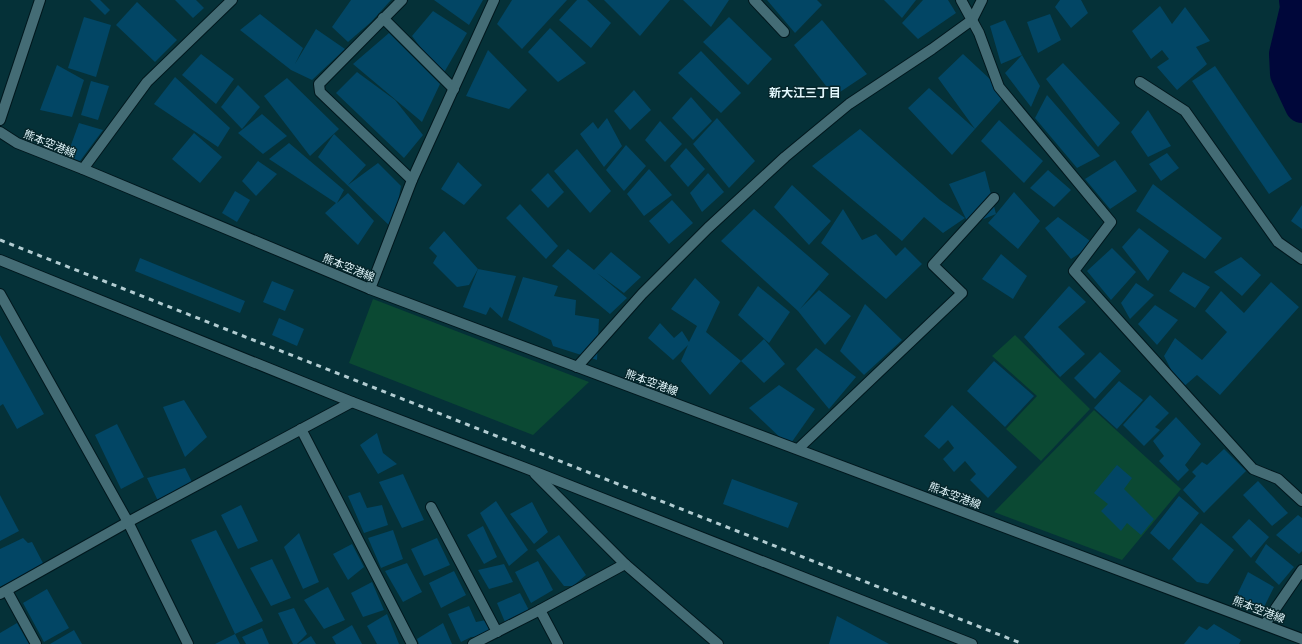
<svg xmlns="http://www.w3.org/2000/svg" width="1302" height="644" font-family="'Open Sans','Noto Sans JP',sans-serif">
<style>
.green{fill:#0b4933}
.lines{fill:none;stroke-linecap:round;stroke-linejoin:round}
.river{stroke:#00073a;stroke-width:34}
.building{fill:#024665}
.street-casing{stroke:#00171d;stroke-width:12}
.secondary-casing{stroke:#00171d;stroke-width:12}
.street{stroke:#446c75;stroke-width:10}
.secondary{stroke:#446c75;stroke-width:10}
.rail{stroke:#b2ccd1;stroke-width:3;stroke-dasharray:5 5;stroke-linecap:butt}
.labels{text-anchor:middle;dominant-baseline:central;stroke-width:3;stroke-linejoin:round;paint-order:stroke}
.street-label{font-size:11px;fill:#e2f7fc;stroke:#06262b}
.neighbourhood-label{font-size:12px;font-weight:bold;fill:#e2f7fc;stroke:#06262b}
</style>
<rect width="100%" height="100%" fill="#053138"/>
<g class="green">
<path d="M373 299 589 382 533 435 349 363Z"/>
<path d="M1015 335 1090 409 1041 461 1006 429 1037 396 992 356Z"/>
<path d="M1094 410 1181 489 1122 560 994 512Z"/>
</g>
<g class="lines">
<path class="river" d="M1296 0 1297 8 1286 54 1287 74 1302 106"/>
</g>
<g class="building">
<path d="M90 0H100L110 10 105 15Z"/>
<path d="M175 0H196L204 8 193 18Z"/>
<path d="M351 0H391L371 22 348 42 332 27Z"/>
<path d="M434 0H483L469 25Z"/>
<path d="M512 0H567L522 49 497 24Z"/>
<path d="M577 0H587L611 23 591 48 559 20Z"/>
<path d="M604 0H670L640 36Z"/>
<path d="M683 0H729L711 27Z"/>
<path d="M767 0H817L822 5 795 33Z"/>
<path d="M884 0H916L902 18Z"/>
<path d="M923 0H948L956 13 918 39 902 23Z"/>
<path d="M1060 0H1081L1088 13 1071 28 1055 7Z"/>
<path d="M137 2 177 40 155 62 116 25Z"/>
<path d="M1160 6 1172 24 1185 7 1210 41 1196 47 1207 64 1177 90 1157 67 1169 59 1162 50 1151 59 1132 31Z"/>
<path d="M433 11 467 33 442 76 412 36Z"/>
<path d="M260 14 303 48 295 64 316 29 345 49 312 80 291 70 240 30Z"/>
<path d="M1050 14 1061 40 1038 53 1027 22Z"/>
<path d="M84 17 111 25 96 77 68 68Z"/>
<path d="M729 17 772 59 748 85 703 42Z"/>
<path d="M822 20 867 74 834 96 794 45Z"/>
<path d="M1005 20 1022 55 1040 86 1031 107 1005 73 1022 55 1001 64 990 26Z"/>
<path d="M550 28 586 63 558 82 528 52Z"/>
<path d="M389 33 440 84 422 122 353 64Z"/>
<path d="M488 50 527 90 509 109 466 96Z"/>
<path d="M701 51 741 93 721 113 678 73Z"/>
<path d="M201 54 234 79 216 104 182 75Z"/>
<path d="M963 54 1006 94 975 129 952 155 908 108 929 88 975 129 938 78Z"/>
<path d="M1063 63 1120 123 1098 147 1046 79Z"/>
<path d="M57 65 84 80 72 117 40 110Z"/>
<path d="M1215 66 1292 179 1269 194 1192 81Z"/>
<path d="M357 72 395 100 423 135 404 158 336 93Z"/>
<path d="M175 77 230 128 218 147 154 104Z"/>
<path d="M287 78 339 129 310 156 264 96Z"/>
<path d="M91 81 109 86 98 120 81 115Z"/>
<path d="M238 85 260 107 242 129 221 107Z"/>
<path d="M634 90 651 110 630 130 614 111Z"/>
<path d="M1047 95 1100 156 1077 168 1035 118Z"/>
<path d="M691 97 712 121 693 140 672 118Z"/>
<path d="M1148 110 1171 146 1148 157 1131 132Z"/>
<path d="M262 114 287 136 263 154 238 133Z"/>
<path d="M607 118 622 146 604 167 580 134 593 122 598 129Z"/>
<path d="M717 118 755 161 729 188 693 144Z"/>
<path d="M999 120 1043 161 1024 183 981 141Z"/>
<path d="M660 121 682 144 665 162 645 140Z"/>
<path d="M79 123 103 130 80 161 67 156Z"/>
<path d="M860 129 940 200 965 218 943 233 924 217 902 241 812 166Z"/>
<path d="M194 133 222 157 200 183 172 159Z"/>
<path d="M334 134 366 165 348 185 378 163 401 186 393 229 318 157Z"/>
<path d="M289 143 344 190 337 203 348 193 374 221 358 245 325 213 336 203 269 159Z"/>
<path d="M626 145 646 166 624 191 606 170Z"/>
<path d="M686 148 705 169 688 187 670 166Z"/>
<path d="M577 149 611 191 590 213 554 171Z"/>
<path d="M1167 153 1179 168 1161 181 1149 164Z"/>
<path d="M1115 160 1137 191 1110 209 1085 179Z"/>
<path d="M258 161 277 174 256 196 242 181Z"/>
<path d="M458 162 482 185 464 205 441 189Z"/>
<path d="M649 169 672 195 644 216 627 194Z"/>
<path d="M1048 170 1071 190 1054 207 1030 188Z"/>
<path d="M985 171 996 214 1014 192 1040 221 1018 249 988 223 996 214 969 225 949 184Z"/>
<path d="M548 173 564 192 548 208 531 190Z"/>
<path d="M708 173 724 192 702 212 690 193Z"/>
<path d="M1153 184 1222 238 1205 259 1136 211Z"/>
<path d="M792 185 831 221 809 245 774 207Z"/>
<path d="M235 191 250 200 237 222 222 213Z"/>
<path d="M672 200 693 223 669 244 649 221Z"/>
<path d="M520 204 558 246 546 259 506 218Z"/>
<path d="M1302 205V229L1291 221Z"/>
<path d="M754 209 829 274 800 309 819 290 851 316 825 345 798 311 721 241Z"/>
<path d="M843 209 862 240 876 234 896 256 905 247 922 264 886 299 821 243Z"/>
<path d="M1058 217 1094 244 1071 259 1045 228Z"/>
<path d="M1139 228 1169 251 1148 281 1122 247Z"/>
<path d="M444 231 478 269 469 285 457 287 433 263 437 256 429 248Z"/>
<path d="M1112 248 1136 272 1111 300 1087 271Z"/>
<path d="M568 249 594 270 611 252 641 277 624 293 597 273 627 298 610 314 552 266Z"/>
<path d="M1001 254 1027 276 1013 299 982 279Z"/>
<path d="M1241 257 1261 275 1242 296 1214 272Z"/>
<path d="M140 258 245 301 240 313 135 271Z"/>
<path d="M478 269 516 276 502 318 490 307 486 315 463 307Z"/>
<path d="M1183 272 1210 287 1195 308 1169 291Z"/>
<path d="M523 277 558 286 554 296 576 300 575 315 599 319 597 360 553 346 551 340 508 320Z"/>
<path d="M695 278 720 302 706 332 741 361 710 395 681 361 688 345 673 360 648 338 660 323 674 338 682 331 689 342 697 326 671 309Z"/>
<path d="M272 281 294 290 285 311 263 302Z"/>
<path d="M1271 282 1299 307 1220 395 1197 375 1181 389 1164 356 1175 338 1202 360 1227 332 1205 311 1221 291 1244 313Z"/>
<path d="M1136 283 1154 295 1130 319 1121 303Z"/>
<path d="M758 286 790 312 769 343 738 315Z"/>
<path d="M1069 286 1086 302 1058 327 1085 354 1060 377 1024 337Z"/>
<path d="M865 304 902 340 864 375 840 351Z"/>
<path d="M1155 305 1178 320 1157 345 1138 324Z"/>
<path d="M279 318 304 329 297 346 272 335Z"/>
<path d="M0 335 44 414 17 429 3 404 0 406Z"/>
<path d="M764 339 785 364 764 383 741 361Z"/>
<path d="M816 348 856 377 829 409 796 369Z"/>
<path d="M1100 352 1121 371 1095 399 1074 378Z"/>
<path d="M994 361 1034 396 1005 427 967 391Z"/>
<path d="M1119 381 1143 400 1117 429 1094 408Z"/>
<path d="M779 385 815 409 789 446 749 408Z"/>
<path d="M1150 395 1169 413 1155 427 1160 430 1144 446 1123 425Z"/>
<path d="M184 400 207 437 185 457 163 407Z"/>
<path d="M952 405 1017 467 988 498 970 480 976 474 965 461 954 472 943 459 954 448 948 440 939 449 924 436Z"/>
<path d="M1176 417 1201 444 1185 465 1189 470 1178 481 1159 461 1164 456 1153 441Z"/>
<path d="M117 424 144 477 121 489 95 435Z"/>
<path d="M377 433 383 453 397 464 378 474 360 445Z"/>
<path d="M1224 449 1246 471 1204 513 1183 490 1196 476 1192 472 1202 462 1207 465Z"/>
<path d="M1117 465 1132 478 1124 489 1154 519 1141 535 1127 523 1121 531 1101 511 1108 504 1094 493Z"/>
<path d="M185 468 194 486 160 505 147 478Z"/>
<path d="M403 474 424 520 402 528 379 482Z"/>
<path d="M732 479 798 503 788 528 723 504Z"/>
<path d="M1258 481 1288 513 1272 526 1243 495Z"/>
<path d="M360 492 367 508 382 505 388 525 364 533 348 496Z"/>
<path d="M0 495 19 531 0 541Z"/>
<path d="M1179 496 1199 513 1169 550 1150 533Z"/>
<path d="M496 501 528 550 509 566 480 513Z"/>
<path d="M532 502 548 532 534 544 510 514Z"/>
<path d="M241 505 258 541 238 549 221 515Z"/>
<path d="M1298 515 1302 518V551L1299 554 1276 535Z"/>
<path d="M1249 519 1269 537 1251 558 1232 537Z"/>
<path d="M1201 523 1234 550 1208 584 1197 582 1172 559Z"/>
<path d="M483 526 497 557 484 564 467 535Z"/>
<path d="M216 530 263 621 235 634 240 644H215L235 634 191 540Z"/>
<path d="M393 530 403 559 381 568 368 538Z"/>
<path d="M299 533 319 582 303 589 284 547Z"/>
<path d="M559 535 586 575 573 586H564L536 550Z"/>
<path d="M23 538 28 543 32 542 44 565 0 587V549Z"/>
<path d="M437 538 450 565 424 576 411 549Z"/>
<path d="M352 544 364 567 348 580 333 554Z"/>
<path d="M1266 544 1294 567 1279 585 1255 562Z"/>
<path d="M272 559 291 598 271 606 250 568Z"/>
<path d="M538 561 553 590 531 603 515 572Z"/>
<path d="M407 563 422 592 403 602 385 571Z"/>
<path d="M504 564 513 582 489 589 478 570Z"/>
<path d="M454 571 466 595 441 608 429 583Z"/>
<path d="M1248 572 1274 587 1262 611 1236 597Z"/>
<path d="M372 582 384 610 363 617 351 593Z"/>
<path d="M328 587 345 620 324 629 304 600Z"/>
<path d="M47 589 69 628 44 642 23 603Z"/>
<path d="M520 593 531 614 507 627 497 603Z"/>
<path d="M469 606 476 622 486 620 494 636 471 637 461 642 448 614Z"/>
<path d="M294 608 307 634 297 644H293L278 613Z"/>
<path d="M387 614 399 644H377L367 626Z"/>
<path d="M837 616 889 644H829Z"/>
<path d="M17 623 29 644H0V633Z"/>
<path d="M443 623 452 644H419L417 639Z"/>
<path d="M1214 624 1241 640 1239 644H1184L1199 626 1207 630Z"/>
<path d="M352 625 362 644H336L332 637Z"/>
<path d="M262 628 269 644H246L242 637Z"/>
<path d="M74 630 82 644H50Z"/>
<path d="M311 636 316 644H298Z"/>
</g>
<g class="lines">
<g class="street-casing">
<g id="street">
<path d="M402 0 319 84 320 92 412 180"/>
<path d="M754 0 784 32"/>
<path d="M961 0 979 33 999 87 1111 222 1074 271 1253 469 1278 479 1302 501"/>
<path d="M383 18 454 89"/>
<path d="M1140 82 1185 111 1278 242 1302 259"/>
<path d="M83 169 147 82 232 0"/>
<path d="M0 260 352 402 533 471 972 644"/>
<path d="M0 294 128 522 188 644"/>
<path d="M577 367 642 294 708 228 785 157 849 104 932 49 972 20 982 0"/>
<path d="M301 429 412 644"/>
<path d="M798 449 962 293 933 265 994 198"/>
<path d="M535 474 625 564 718 644"/>
<path d="M431 507 497 632"/>
<path d="M7 591 36 644"/>
<path d="M0 594 128 522 352 402"/>
<path d="M540 610 558 644"/>
<path d="M1265 624 1302 570"/>
<path d="M473 644 540 610 625 564"/>
</g>
</g>
<g class="secondary-casing">
<g id="secondary">
<path d="M0 120 40 0"/>
<path d="M0 132 17 143 83 169 370 289 1302 639"/>
<path d="M370 289 412 180 494 0"/>
</g>
</g>
<use href="#street" class="street"/>
<use href="#secondary" class="secondary"/>
<path class="rail" d="M0 240 1023 644"/>
</g>
<g class="labels">
<g class="street-label">
<text transform="translate(50 143) rotate(22)">熊本空港線</text>
<text transform="translate(349 267) rotate(22)">熊本空港線</text>
<text transform="translate(652 382) rotate(20)">熊本空港線</text>
<text transform="translate(955 495) rotate(21)">熊本空港線</text>
<text transform="translate(1259 609) rotate(21)">熊本空港線</text>
</g>
<g class="neighbourhood-label">
<text x="805" y="92">新大江三丁目</text>
</g>
</g>
</svg>
